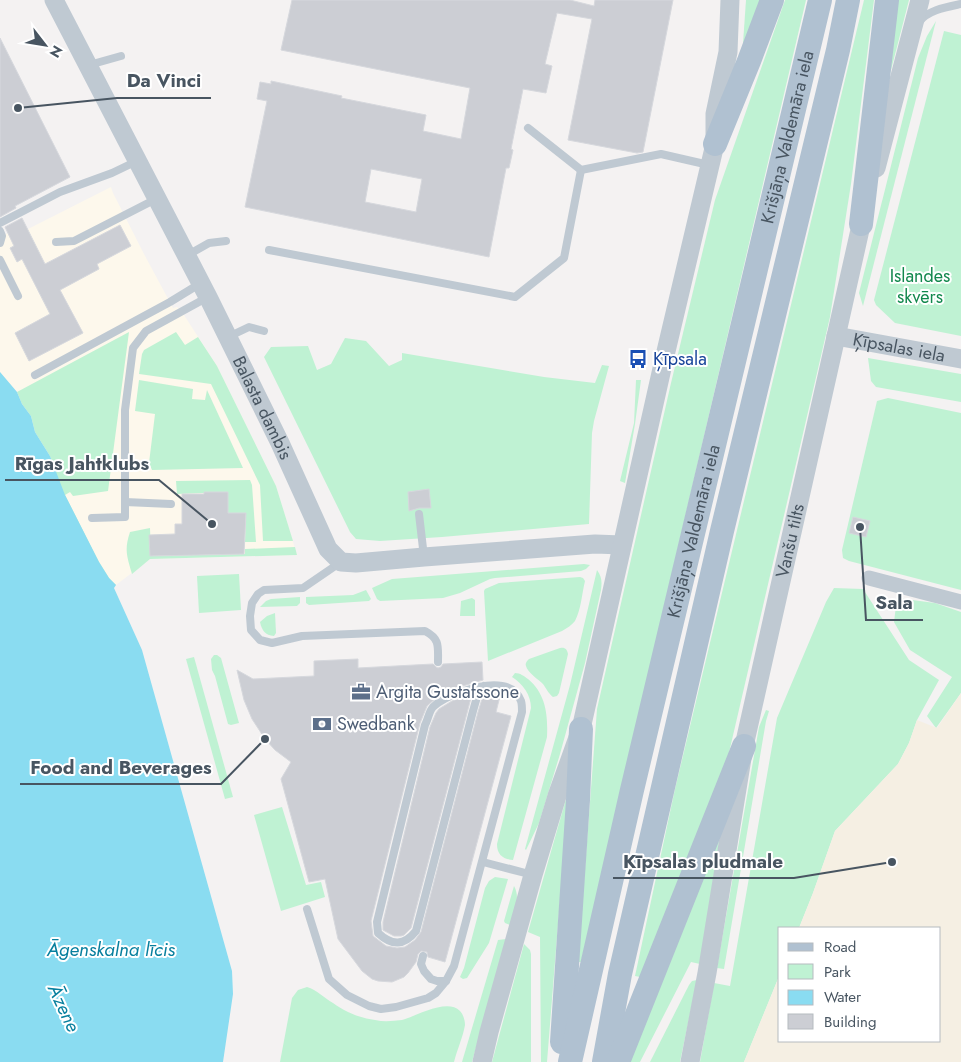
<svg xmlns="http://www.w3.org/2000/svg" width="961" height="1062" font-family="Jost,sans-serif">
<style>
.commercial{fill:#fdf8ec}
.green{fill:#bff2d3}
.sand{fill:#f5efe3}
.water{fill:#8adcf1}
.building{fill:#ccced4;stroke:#d6d8dd;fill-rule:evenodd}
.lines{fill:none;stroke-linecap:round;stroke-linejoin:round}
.service{stroke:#bfc9d2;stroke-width:8}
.minor{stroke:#bfc9d2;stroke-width:15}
.tertiary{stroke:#bfc9d2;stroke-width:19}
.primary{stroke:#b0c1d1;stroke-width:24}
.labels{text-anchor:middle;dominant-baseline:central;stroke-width:4;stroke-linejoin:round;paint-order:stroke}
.street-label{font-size:18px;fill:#485561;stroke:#fff}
.park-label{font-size:18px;fill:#12884d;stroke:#fff}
.transit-label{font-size:18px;fill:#164399;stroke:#fff;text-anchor:start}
.service-label{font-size:18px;fill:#4e5e75;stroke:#fff;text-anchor:start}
.water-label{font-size:19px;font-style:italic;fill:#077f9e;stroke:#fff}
.leader{fill:none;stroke:#485561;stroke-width:2}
.callout-dot{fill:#485561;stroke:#fff;stroke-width:2}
.callout-label{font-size:19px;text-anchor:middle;font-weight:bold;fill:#485561;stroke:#fff;stroke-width:4;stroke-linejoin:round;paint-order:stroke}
</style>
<rect width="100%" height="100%" fill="#f4f2f2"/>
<path class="commercial" d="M111 187 113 193 144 254 173 308 177 307 182 312 217 366 276 486 297 555 150 559 116 585 109 578 99 562 65 495 17 392 0 372V237L8 233 28 229Z"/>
<g class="green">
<path d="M746 0H763L742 58Z"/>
<path d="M785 0H806L581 962H578L597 709 671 383 715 200Z"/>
<path d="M864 0H874L851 184 830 317 728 757 640 977 635 976 675 789Z"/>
<path d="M898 0H909L890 74Z"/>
<path d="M936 21 863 306 859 293 918 58 927 36Z"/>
<path d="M944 31 961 35V336L895 323 876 305 874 300Z"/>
<path d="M129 332 108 491 73 496 70 492 65 495 99 562 109 578 116 585 86 587 50 456 35 432 31 416 22 404 17 392Z"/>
<path d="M176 332 185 345 198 337 217 366 276 486 293 541H263L260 485 211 384 139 374 142 354 144 350Z"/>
<path d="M345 338 366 341 389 366 402 360V353L544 377 595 383 602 365 609 366 594 421 592 433 589 524 442 537 380 541 356 539 350 532 264 357 271 347 308 346 317 370 331 364Z"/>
<path d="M868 358 961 374V402L876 387 871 381Z"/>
<path d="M139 380 193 389 192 399 205 400 207 390 243 468 152 470 149 463 155 414 135 411Z"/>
<path d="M636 380H641L635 424 625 483 620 481 634 423Z"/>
<path d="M888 398 961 413V590L849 561 843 558 842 550 877 401Z"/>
<path d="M250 480 252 485 256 542H245L246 513H228V492L177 494 176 481Z"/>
<path d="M150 528 151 556 245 554V549L295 547 297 555 150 559 132 574C127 556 124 550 130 532Z"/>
<path d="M584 564 590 565 586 569 581 571 495 578 490 579 460 593 443 598 380 601 377 599 372 588 392 579Z"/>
<path d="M597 570C602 577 602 582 601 590L585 663 560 754 539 823 526 850 525 849 570 685Z"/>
<path d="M239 574 241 610 199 613 197 576Z"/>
<path d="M580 577 583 578 585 581C582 593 581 610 575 621 572 625 567 628 562 631L488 661 484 591 485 589 499 583Z"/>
<path d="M834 588 863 589 909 660 939 680 917 720 909 743 898 764 835 831 813 893 799 928H780V974L744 1062H700L714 983 730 986 777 718 826 602Z"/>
<path d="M366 590 371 599 369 601 309 605 306 603V597L353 595Z"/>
<path d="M300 597V603L297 606 260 607 266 601 271 599Z"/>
<path d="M472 598 475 600V616H460L461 601Z"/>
<path d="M897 598 935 603 961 612V693L936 728 927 716 952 677 910 650 894 622Z"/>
<path d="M275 613 276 633 274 636C265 635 262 631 260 622L267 616Z"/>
<path d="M560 648C565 647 567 649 568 654L559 693 557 696 553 697C548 693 546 688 543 684 539 680 527 672 526 666 525 663 527 661 529 659Z"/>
<path d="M214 655H217L221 658 239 723 231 725 228 724 215 676 212 670 211 659Z"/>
<path d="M194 657 233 797 225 799 186 659Z"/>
<path d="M515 673C520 673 524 676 528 679 546 694 548 715 547 737L513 860C503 859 497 855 497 844L531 708C531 695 523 684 512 677Z"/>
<path d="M766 710 769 711 766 721 724 969 717 968 759 727Z"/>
<path d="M566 799H568L547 1062H541L540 937 528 932Z"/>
<path d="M282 807 306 885 321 882 325 897 281 911 254 815Z"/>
<path d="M717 842H719L700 964 691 962 640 1062H630Z"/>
<path d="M495 877 508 879 489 943 467 978 463 979 460 977 464 968 485 888 489 881Z"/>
<path d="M514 886C521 898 514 912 510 925L505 923 504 921Z"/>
<path d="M506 939 472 1062H462L498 940Z"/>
<path d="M524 944 530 950 531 954V1062H492Z"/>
<path d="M697 980 680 1062H650L689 985 692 981Z"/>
<path d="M307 987C317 990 324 998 333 1003 345 1012 360 1018 375 1020 384 1022 393 1021 402 1020 417 1016 447 998 460 1011 463 1014 465 1020 465 1025 463 1037 457 1050 454 1062H280L292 998 298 990Z"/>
</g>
<path class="sand" d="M961 693V1062H744L780 974V1041H940V928H799L813 893 835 831 898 764 909 743 917 720 937 728Z"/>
<path class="water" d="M0 372 17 392 22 404 31 416 35 432 50 456 65 495 99 562 109 578 116 585 114 588 142 650 232 971 233 994 223 1062H0Z"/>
<g class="building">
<path d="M292 0H570L594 6 595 0H673L643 152 637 153 568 140 592 19 557 13 545 64 552 66 546 93 523 89 511 149 513 150 509 168H506L489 257 245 207 267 101 257 99 260 82 271 84V81L342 96 341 98 426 115 423 131 461 139 470 88 281 50ZM371 169 422 179 416 212 365 202Z"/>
<path d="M0 38 70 177 15 206 16 208 0 217Z"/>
<path d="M22 218 45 264 120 225 131 246 97 264 99 269 60 290 83 333 29 361 15 333 50 314 22 259 17 262 10 248 14 246 5 227Z"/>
<path d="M429 489 431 508H419L409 511 408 492Z"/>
<path d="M204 492H228V513H246L244 554 150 556 149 535 175 534V524H182V494H204Z"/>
<path d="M853 517 870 521 866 537 849 533Z"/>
<path d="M358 659V668L433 664 436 667 438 668 441 667 443 664 482 662 483 680 456 688 436 698 427 706 420 723 371 921 373 936 386 946 397 948 405 947 415 940 421 932 478 712 482 699 486 693 500 696 496 712 511 716 445 962 428 957 427 952 421 951 418 954 416 962 408 973 404 977 392 982 378 981 372 979 362 971 338 939 325 879 309 882 281 779 291 762 275 750 265 739 252 719 244 700 237 670 253 679 314 676V661Z"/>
<path d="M472 694 411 928 404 935 401 936H394L383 930V922L430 727 436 713 439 709 452 701Z"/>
</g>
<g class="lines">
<g class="service">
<path d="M919 22C928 10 947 7 961 4"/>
<path d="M89 65 121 56"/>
<path d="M528 128 581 170 661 154 709 165"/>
<path d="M0 223 60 192 112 173 137 161"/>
<path d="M0 231 2 236 0 243"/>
<path d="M56 242 74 241 156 199"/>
<path d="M269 250 515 297 564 258 581 170"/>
<path d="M186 256 209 243 226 241"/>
<path d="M0 260 18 296"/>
<path d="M228 337 249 327 264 331"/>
<path d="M35 375 170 302 201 283"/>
<path d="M125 502 171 504"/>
<path d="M419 514 424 557"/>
<path d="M92 518 125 517V410L133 348 146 331 208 297"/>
<path d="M341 562 303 588 264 590 258 594 252 603 250 616 251 630 260 640 272 643 302 636 425 631C440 639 438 646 438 662"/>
<path d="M483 862 533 875"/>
<path d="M307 909 329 979 347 995 369 1006 381 1009 396 1007 428 998 436 993 446 981 454 966 522 712C522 709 522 704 521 701 512 677 478 686 461 692 452 695 440 700 433 707 429 711 428 720 425 725L377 922 378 933C392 946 404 946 416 931L473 711 477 697 484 686"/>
<path d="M423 956 421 964 424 971 431 979 437 981H446"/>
</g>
<path class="minor" d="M869 578 961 602"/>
<g class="tertiary">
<path id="s1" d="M54 0 208 297 280 443 328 549 341 562 356 563 424 557 595 544 622 545"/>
<path d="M876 168 920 0"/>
<path id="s2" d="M836 336 961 359"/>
<path d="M482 1062 489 1032 533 875 557 796 581 729 663 364 715 144V114L728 52 730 0"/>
<path id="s3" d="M690 1062 707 973 744 746 864 212"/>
</g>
<g class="primary">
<path d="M715 144 749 61 772 0"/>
<path d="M861 224 887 0"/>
<path d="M562 1042 578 800 581 729"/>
<path id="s4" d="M570 1062 632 790 820 0"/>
<path d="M604 1062 620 974 722 531 838 50 848 0"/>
<path d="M618 1062 744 746"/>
</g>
</g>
<defs>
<g id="bus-bare" transform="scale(1.5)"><path d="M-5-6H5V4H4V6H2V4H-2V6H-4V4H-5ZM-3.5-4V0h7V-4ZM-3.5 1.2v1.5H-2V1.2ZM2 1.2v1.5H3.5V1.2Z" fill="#1a4fb4" stroke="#fff" stroke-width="2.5" paint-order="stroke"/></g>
<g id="office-bare" transform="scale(1.5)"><path d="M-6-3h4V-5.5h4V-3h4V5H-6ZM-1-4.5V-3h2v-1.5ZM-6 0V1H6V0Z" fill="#5c6f8a" stroke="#fff" stroke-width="2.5" paint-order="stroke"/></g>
<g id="bank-bare" transform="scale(1.5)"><path d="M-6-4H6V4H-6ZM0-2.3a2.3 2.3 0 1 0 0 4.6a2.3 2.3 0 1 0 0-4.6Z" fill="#5c6f8a" stroke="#fff" stroke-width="2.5" paint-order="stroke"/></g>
</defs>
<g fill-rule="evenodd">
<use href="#bus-bare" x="638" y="359"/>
<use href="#office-bare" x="361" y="692"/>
<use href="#bank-bare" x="322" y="724"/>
</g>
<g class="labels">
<g class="street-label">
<text stroke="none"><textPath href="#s4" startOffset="950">Krišjāņa Valdemāra iela</textPath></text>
<text stroke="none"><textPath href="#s2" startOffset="64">Ķīpsalas iela</textPath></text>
<text stroke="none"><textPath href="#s1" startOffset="458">Balasta dambis</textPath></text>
<text stroke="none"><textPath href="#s4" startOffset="545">Krišjāņa Valdemāra iela</textPath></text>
<text stroke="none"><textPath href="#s3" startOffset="531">Vanšu tilts</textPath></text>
</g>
<g class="park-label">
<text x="920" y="276">Islandes<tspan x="920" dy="21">skvērs</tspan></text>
</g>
<g class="transit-label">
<text x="653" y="359">Ķīpsala</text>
</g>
<g class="service-label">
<text x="376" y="692">Argita Gustafssone</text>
<text x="337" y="724">Swedbank</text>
</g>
<g class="water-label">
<text x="111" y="949">Āgenskalna līcis</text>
<text transform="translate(64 1008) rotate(65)">Āzene</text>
</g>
</g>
<path class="leader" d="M18 108L117 98H211M212 524L159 480H5M860 527L866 620H923M265 739L221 784H20M892 862L794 878H613"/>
<g class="callout-dot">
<circle cx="18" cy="108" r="5"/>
<circle cx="212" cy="524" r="5"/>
<circle cx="860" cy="527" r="5"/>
<circle cx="265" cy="739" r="5"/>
<circle cx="892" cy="862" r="5"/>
</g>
<g class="callout-label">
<text x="164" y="87">Da Vinci</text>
<text x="82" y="470">Rīgas Jahtklubs</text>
<text x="894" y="609">Sala</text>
<text x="121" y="774">Food and Beverages</text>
<text x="703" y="868">Ķīpsalas pludmale</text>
</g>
<rect x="778" y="927" width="162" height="115" fill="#ffffff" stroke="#b6bbc0"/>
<rect x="788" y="943" width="25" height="8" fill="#b0c1d1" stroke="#b6bbc0"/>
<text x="824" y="952" font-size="15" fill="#485561">Road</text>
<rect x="788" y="964" width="25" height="15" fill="#bff2d3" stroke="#b6bbc0"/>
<text x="824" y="977" font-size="15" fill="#485561">Park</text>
<rect x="788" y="990" width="25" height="15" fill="#8adcf1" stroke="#b6bbc0"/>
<text x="824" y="1002" font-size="15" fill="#485561">Water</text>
<rect x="788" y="1014" width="25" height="15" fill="#ccced4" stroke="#b6bbc0"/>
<text x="824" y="1027" font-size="15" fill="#485561">Building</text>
<g transform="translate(45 45) rotate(121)" stroke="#ffffff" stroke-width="4" paint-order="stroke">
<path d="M0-4L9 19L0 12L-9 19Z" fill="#485561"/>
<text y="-8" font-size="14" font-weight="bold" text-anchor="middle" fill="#485561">N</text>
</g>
</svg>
